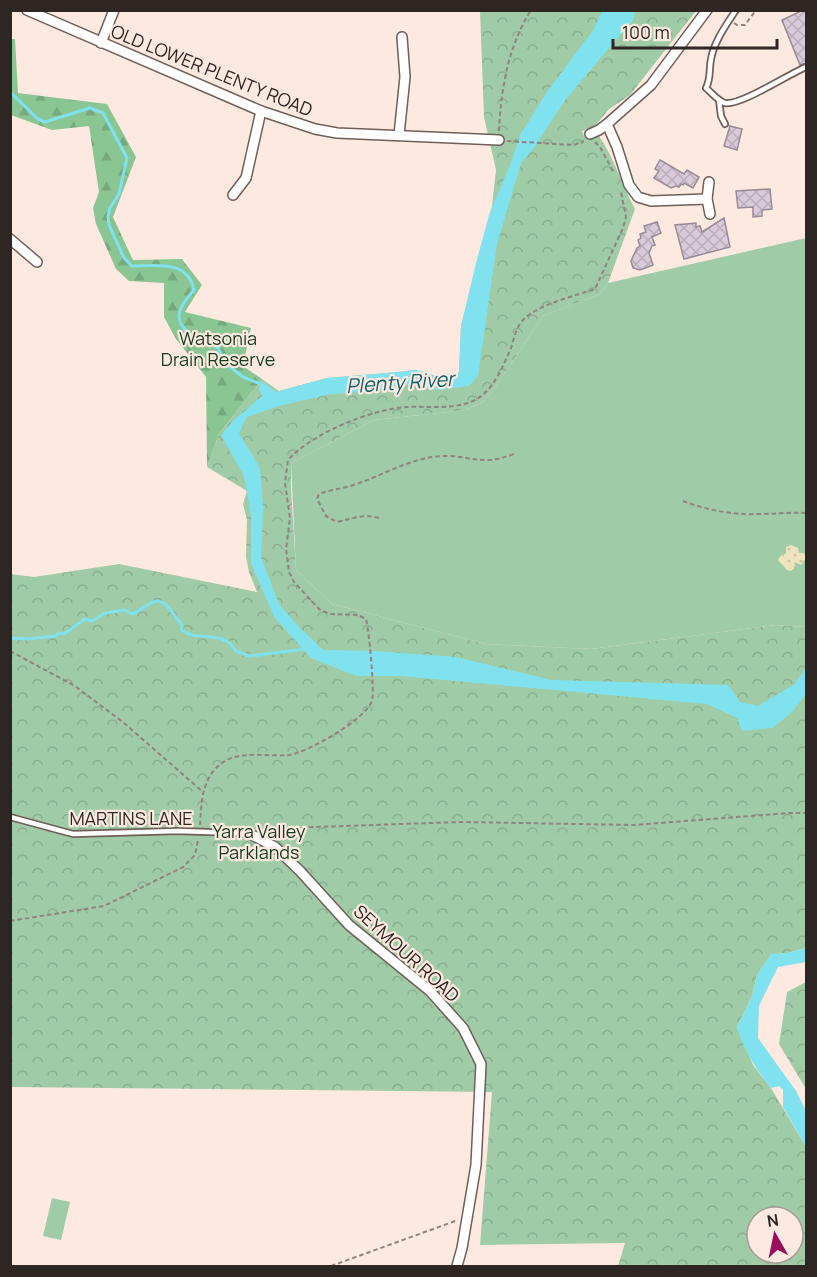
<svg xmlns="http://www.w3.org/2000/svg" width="817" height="1277" font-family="Manrope,sans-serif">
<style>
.grass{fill:#a0cba7}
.forest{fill:url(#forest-firs)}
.sand{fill:url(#sand-dots)}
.park{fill:url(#park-crowns);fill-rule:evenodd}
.water{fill:#81e2ef}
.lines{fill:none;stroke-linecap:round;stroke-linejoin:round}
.stream{stroke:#81e2ef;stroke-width:3}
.building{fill:url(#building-cross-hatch);stroke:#978b98;stroke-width:1.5}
.service-casing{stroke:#6f5f57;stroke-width:8}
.minor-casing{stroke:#6f5f57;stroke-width:12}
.path{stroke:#90827d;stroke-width:2;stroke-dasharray:4.5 3;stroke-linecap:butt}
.service{stroke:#fff;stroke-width:4.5}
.minor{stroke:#fff;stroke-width:9}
.labels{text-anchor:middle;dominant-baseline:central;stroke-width:4.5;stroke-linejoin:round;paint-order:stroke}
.street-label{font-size:18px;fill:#2d2623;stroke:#fde9e0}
.park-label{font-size:18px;fill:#113d1d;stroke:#fde9e0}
.water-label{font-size:20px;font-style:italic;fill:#0b616a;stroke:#fde9e0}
</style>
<defs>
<pattern id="forest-firs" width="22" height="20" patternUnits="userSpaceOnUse" patternTransform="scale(1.5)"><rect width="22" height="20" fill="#8ac594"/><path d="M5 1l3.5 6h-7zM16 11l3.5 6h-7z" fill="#77a97f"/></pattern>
<pattern id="sand-dots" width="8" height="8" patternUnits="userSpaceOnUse" patternTransform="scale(1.5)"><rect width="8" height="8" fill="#eee4bf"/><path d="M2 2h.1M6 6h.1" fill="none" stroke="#ccc3a4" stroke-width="1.8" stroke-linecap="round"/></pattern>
<pattern id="park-crowns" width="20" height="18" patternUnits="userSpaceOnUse" patternTransform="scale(1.5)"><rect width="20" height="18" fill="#a0cba7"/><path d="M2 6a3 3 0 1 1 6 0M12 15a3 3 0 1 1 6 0" fill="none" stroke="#8aae8f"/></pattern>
<pattern id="building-cross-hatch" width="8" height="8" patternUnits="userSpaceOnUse" patternTransform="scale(1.5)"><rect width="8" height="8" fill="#d8cad9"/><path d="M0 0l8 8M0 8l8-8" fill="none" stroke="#baadba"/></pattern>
</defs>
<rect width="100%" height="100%" fill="#fde9e0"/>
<g class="grass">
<path d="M806 238V627L776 625 591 649 486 644 332 604 296 570 291 463 374 420 466 410 484 401 495 388 543 316 600 294 608 283Z"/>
<path d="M52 1198 70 1202 61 1240 43 1236Z"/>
</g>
<path class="forest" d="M10 39H15L18 93 107 104 136 157 113 217 133 260 182 259 202 285 185 312 251 328 243 366 262 379 219 434 207 467 206 377 176 339 164 317V283L129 281 116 269 96 224 93 208 99 192 89 126 52 130 11 115Z"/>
<path class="sand" d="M791 545 798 548 799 553H804L806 558 801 565 794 562 796 567 791 571 787 570 778 560 782 554H786V547Z"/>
<g class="park">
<path d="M480 11H696L630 95 608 110 596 125 582 131 585 138 599 136C614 158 622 185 635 209L608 283 600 294 543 316 495 388 484 401 466 410 374 420 291 463V489L296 570 332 604 486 644 591 649 776 625 806 627V948L787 953 771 955 757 975 752 996 737 1027 753 1065 771 1088 806 1147V1266H618L625 1243 480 1245 492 1092 11 1087V574L34 577 119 564 257 592 249 572 246 557 247 520 243 504 247 491 207 467 219 434 262 379 279 391 327 378 398 372 416 370 450 380 459 372 461 326 492 206 496 170 484 117ZM757 1217H793V1253H757Z"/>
<path d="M806 982V1089L779 1044 787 992Z"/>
</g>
<g class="water">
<path d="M602 11H635L633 20 566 99 534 148 521 163 497 244 478 376 469 386 439 390 403 384 370 391 326 395 279 406 247 417 239 433 260 468 263 508 261 557 279 604 297 625 323 650 376 651 455 657 552 680 728 685 740 702 758 706 795 684 806 668V694L793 711 773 728 742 731 737 718 707 704 401 676H356L311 658 274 617 251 563V515L244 476 221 435 234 420 262 396 259 388 263 382 276 392 327 378 398 372 416 370 450 380 459 372 461 326 476 263 489 215 512 160 520 135 547 92 594 29Z"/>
<path d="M806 948V962L778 967 759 1006 758 1038 796 1091 806 1111V1147L783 1107V1090L779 1086 771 1088C756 1069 744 1051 737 1027L752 996 757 975 771 954 787 953Z"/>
</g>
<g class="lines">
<g class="stream">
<path d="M10 50V77"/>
<path d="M10 92 38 119 45 122 90 108 103 113 127 158 119 194 110 208 108 216 109 225 124 258 132 266C155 266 188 259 194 290 189 296 182 303 180 311 175 323 191 340 203 337L218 348 226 364 243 377 263 385"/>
<path d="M10 638 26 639 56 636 58 633 64 634 85 619 92 621 105 613 125 610 132 614C139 612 143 608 149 604 164 593 173 615 182 625V630C197 643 223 628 236 651L249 656 306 649"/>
</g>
</g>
<g class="building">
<path d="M803 10H807V63L800 65 782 20Z"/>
<path d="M730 126 742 129 737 150 724 146Z"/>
<path d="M660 160 684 174 687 170 699 177 693 188 684 183 683 185 681 184 679 187 676 186 671 188 654 178 659 171 655 169Z"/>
<path d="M770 189 772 209 762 210V216L753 217V207L738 208 736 191Z"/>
<path d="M724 218 730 247 684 259 675 225 696 223V227L700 226 702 232Z"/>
<path d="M657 222 661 233 652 237 655 245 652 246 649 253 653 265 640 270 633 268 631 261 637 248 640 246 638 240 641 238 640 234 646 232 644 226Z"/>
</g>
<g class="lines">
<g class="service-casing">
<g id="service">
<path d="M736 10C726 25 714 42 711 59 709 69 711 79 706 88 712 93 718 101 725 103 740 106 789 74 806 67"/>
<path d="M719 100 721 116 725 124"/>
<path d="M10 817 73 834 178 831 238 833 254 836"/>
</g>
</g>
<g class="minor-casing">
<g id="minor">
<path d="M27 10 261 111 315 129 337 133 499 140"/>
<path d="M101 43 114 10"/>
<path d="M590 134 599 130 607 124"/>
<path d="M399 135 405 77 402 37"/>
<path d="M709 182 707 199 710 214"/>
<path d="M233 195 246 178 261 111"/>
<path d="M707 199 651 201 638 197 629 185 617 147 607 124 651 85 707 10"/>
<path d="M10 239 37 262"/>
<path d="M254 836 275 847 300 871 349 925 430 991 463 1028 481 1064 476 1165 462 1248 457 1266"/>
</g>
</g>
<g class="path">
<path d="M734 23 737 25H745L756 10"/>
<path d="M499 131C501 88 508 47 531 10"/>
<path d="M507 141 574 145 584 141"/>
<path d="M595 142 600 147 614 173"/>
<path d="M683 501C707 510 732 515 758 514 775 514 790 512 806 513"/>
<path d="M379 518C363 513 352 519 337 522L326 516 317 499 319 494C329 490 340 489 350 486 381 477 408 458 442 456 472 455 480 467 514 454"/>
<path d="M10 651 75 686 124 723 203 792"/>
<path d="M200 825C201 803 202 777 222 763 239 750 268 757 289 755 308 752 365 720 372 701 375 693 369 630 366 619L358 615 330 614 319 609 294 582 289 572 286 549 290 518 285 483 288 460C312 433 372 409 407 407 429 406 455 410 475 400 494 390 503 366 511 348 514 338 516 327 524 319 539 304 575 296 595 289L623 228 626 217 621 192"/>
<path d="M264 831 313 827 462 822 634 825 789 813H806"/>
<path d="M10 921 104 906 183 867 195 855 198 840"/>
<path d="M331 1266 458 1220"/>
</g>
<use href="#service" class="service"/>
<use href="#minor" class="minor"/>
</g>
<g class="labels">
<g class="street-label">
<text transform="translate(212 70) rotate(22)">OLD LOWER PLENTY ROAD</text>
<text x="131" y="818">MARTINS LANE</text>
<text transform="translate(407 953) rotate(42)">SEYMOUR ROAD</text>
</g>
<g class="park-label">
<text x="218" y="338">Watsonia<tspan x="218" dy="21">Drain Reserve</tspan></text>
<text x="259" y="831">Yarra Valley<tspan x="259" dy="21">Parklands</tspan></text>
</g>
<g class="water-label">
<text transform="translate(400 382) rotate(-4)">Plenty River</text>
</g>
</g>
<rect width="817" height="1277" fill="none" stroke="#2d2623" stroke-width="24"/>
<g transform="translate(775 1235) rotate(351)"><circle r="28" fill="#fde9e0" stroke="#aa9b94" stroke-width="1.5"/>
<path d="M0-4.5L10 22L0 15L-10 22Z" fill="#9a0d5e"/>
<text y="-9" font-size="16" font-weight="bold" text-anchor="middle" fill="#2d2623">N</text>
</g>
<path d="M613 39v9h164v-9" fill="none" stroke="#2d2623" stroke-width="3"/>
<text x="622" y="39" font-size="18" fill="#2d2623" stroke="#fde9e0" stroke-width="4.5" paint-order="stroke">100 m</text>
</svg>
